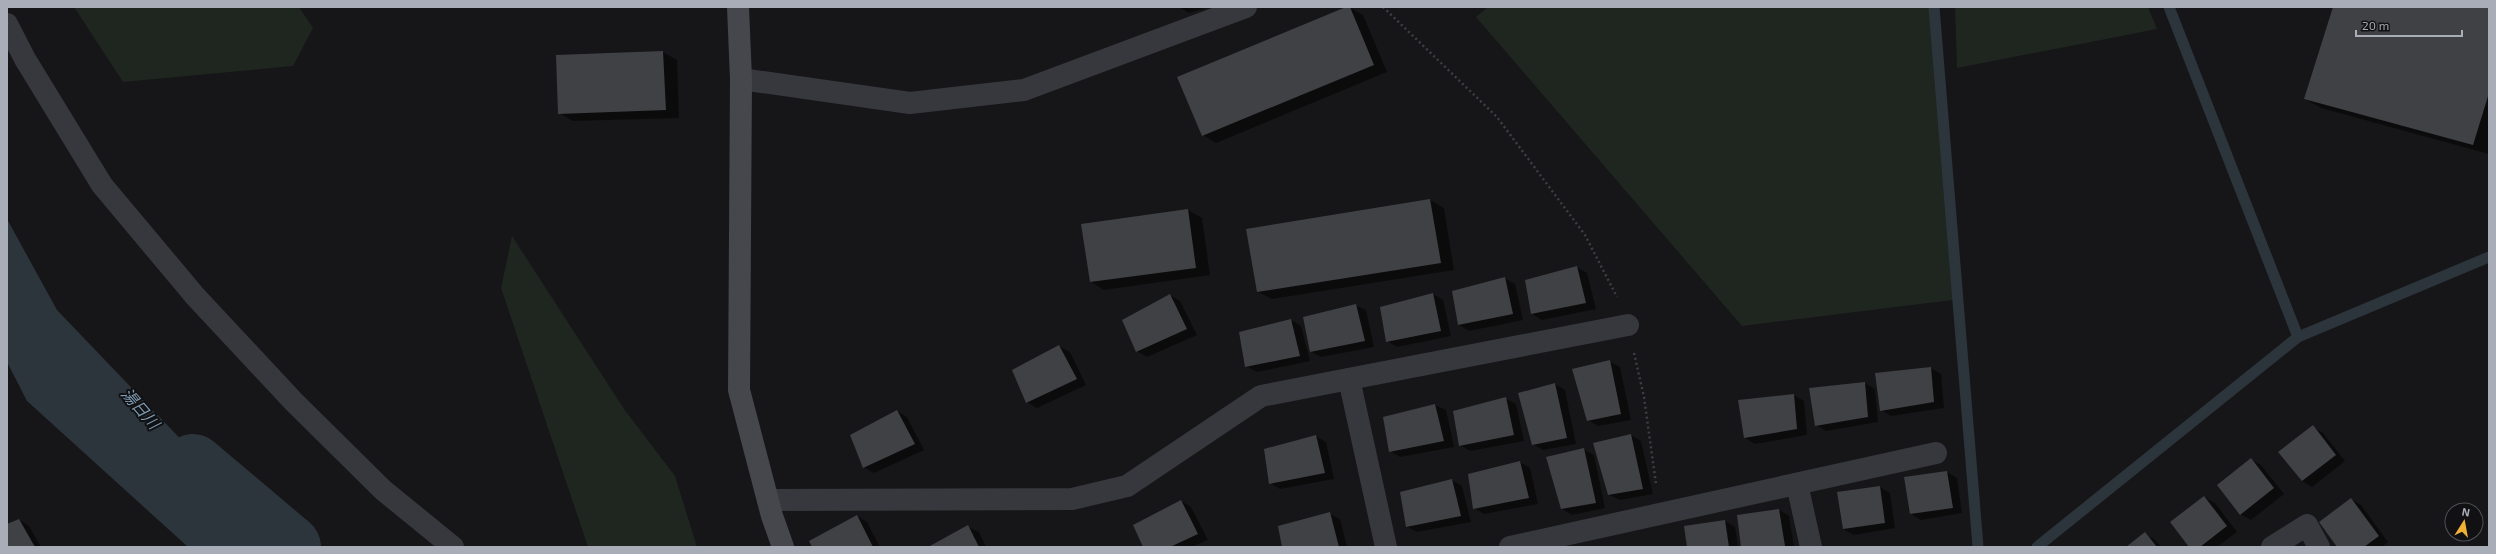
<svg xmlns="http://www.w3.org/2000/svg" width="2496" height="554" font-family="'Exo 2','Noto Sans JP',sans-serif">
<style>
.green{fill:#1e261f}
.water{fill:#2c353c}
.shadow{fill:#0007}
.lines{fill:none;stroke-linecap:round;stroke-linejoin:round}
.stream{stroke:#2c353c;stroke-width:11}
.river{stroke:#2c353c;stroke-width:64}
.building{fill:#404145}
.path{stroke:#3d3f44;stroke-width:2.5;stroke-dasharray:2 3;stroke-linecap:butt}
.street{stroke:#37383d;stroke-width:22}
.secondary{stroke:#45474d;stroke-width:22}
.labels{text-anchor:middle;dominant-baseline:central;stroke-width:4;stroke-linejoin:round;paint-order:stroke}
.water-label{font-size:16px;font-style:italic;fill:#7f9bb3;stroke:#111113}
</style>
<rect width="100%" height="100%" fill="#161618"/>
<g class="green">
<path d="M74 7H299L313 28 293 66 123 82Z"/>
<path d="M1488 7H1933L1953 300 1742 326 1476 17Z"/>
<path d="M1955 7H2148L2157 29 1957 68Z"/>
<path d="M512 236 624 409 675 476 697 547H588L501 288Z"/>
</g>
<path class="water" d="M7 219 57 310 284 547H188L27 401 7 362Z"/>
<g class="shadow">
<path d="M1179 7H1209L1189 13Z"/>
<path d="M1349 7 1363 15 1387 72 1216 143 1203 135Z"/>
<path d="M2334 7H2489V154L2321 108 2305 99Z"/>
<path d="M663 52 677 60 679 118 573 121 559 113Z"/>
<path d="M1430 200 1444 208 1454 270 1272 299 1258 292Z"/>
<path d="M1188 210 1202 218 1210 275 1104 290 1091 282Z"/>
<path d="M1577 267 1587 273 1596 309 1542 320 1532 314 1526 280Z"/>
<path d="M1504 278 1515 284 1523 320 1469 331 1459 325Z"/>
<path d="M1433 294 1443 300 1451 336 1397 347 1387 341Z"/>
<path d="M1170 295 1180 301 1197 335 1147 357 1136 351Z"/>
<path d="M1355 305 1366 310 1374 347 1321 357 1310 351Z"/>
<path d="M1291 320 1301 326 1310 361 1257 372 1246 366 1240 333Z"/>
<path d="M1059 346 1070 352 1086 385 1037 408 1027 402Z"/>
<path d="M1609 361 1620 367 1631 420 1598 426 1588 420Z"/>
<path d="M1931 368 1941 374 1944 408 1891 416 1881 410Z"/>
<path d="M1865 383 1875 389 1878 422 1826 431 1816 425 1810 388Z"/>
<path d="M1555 384 1565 390 1576 444 1543 450 1533 444Z"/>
<path d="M1794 395 1804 401 1807 435 1755 444 1745 438Z"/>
<path d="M1506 399 1516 404 1524 441 1470 451 1460 445Z"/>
<path d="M1435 405 1446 410 1454 447 1400 457 1390 451 1384 418Z"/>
<path d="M897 411 907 417 924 450 874 473 864 467Z"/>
<path d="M2313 427 2323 433 2345 461 2312 487 2302 481Z"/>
<path d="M1631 435 1641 441 1653 494 1620 500 1609 495Z"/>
<path d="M1316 436 1326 442 1334 479 1280 489 1270 483Z"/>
<path d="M1583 449 1594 455 1605 508 1572 515 1562 509Z"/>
<path d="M2251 460 2261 465 2284 494 2251 520 2240 514Z"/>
<path d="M1520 462 1530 468 1538 504 1484 514 1474 508Z"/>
<path d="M1947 472 1957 478 1962 513 1921 520 1911 514Z"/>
<path d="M1452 480 1462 486 1471 522 1417 532 1407 527Z"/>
<path d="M1880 487 1890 493 1895 528 1854 535 1843 529Z"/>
<path d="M2204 497 2215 503 2237 532 2217 547H2190Z"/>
<path d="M2351 499 2361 505 2388 542 2382 547H2338Z"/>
<path d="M1181 501 1191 507 1208 540 1192 547H1144Z"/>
<path d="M1779 510 1789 516 1794 547H1742L1738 516Z"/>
<path d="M1330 514 1340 519 1347 547H1283Z"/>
<path d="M857 516 867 522 880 547H813Z"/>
<path d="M19 520 29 526 41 547H7V525Z"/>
<path d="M1725 521 1735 527 1738 547H1688Z"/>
<path d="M968 527 979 532 986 547H930Z"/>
<path d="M2145 534 2155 540 2161 547H2128Z"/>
</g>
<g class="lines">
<g class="stream">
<path d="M1934 7 1978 547"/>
<path d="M2169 7 2298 337"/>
<path d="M2037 547 2298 337 2489 257"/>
</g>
<path class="river" d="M193 466 289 547"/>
</g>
<g class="building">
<path d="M1346 7H1350L1374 65 1202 136 1177 77Z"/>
<path d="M2333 7H2489V93L2473 145 2304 99Z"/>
<path d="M663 51 666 110 558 114 556 55Z"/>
<path d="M1430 199 1441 263 1257 292 1246 229Z"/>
<path d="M1188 209 1196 268 1090 282 1081 224Z"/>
<path d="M1577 266 1586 303 1531 314 1525 280Z"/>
<path d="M1505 277 1513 314 1458 325 1452 291Z"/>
<path d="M1433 293 1441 331 1386 342 1380 307Z"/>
<path d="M1170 294 1187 329 1136 352 1122 320Z"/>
<path d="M1356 304 1365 341 1310 352 1303 317Z"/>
<path d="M1291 319 1300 356 1245 367 1239 332Z"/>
<path d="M1059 345 1077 379 1026 403 1012 370Z"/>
<path d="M1610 360 1621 414 1587 421 1572 369Z"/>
<path d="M1931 367 1934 402 1880 411 1875 373Z"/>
<path d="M1865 382 1868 417 1815 426 1809 388Z"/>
<path d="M1555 383 1567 438 1532 445 1518 393Z"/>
<path d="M1794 394 1797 429 1744 438 1738 400Z"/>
<path d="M1506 397 1514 435 1459 446 1453 411Z"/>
<path d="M1435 404 1444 441 1389 452 1383 417Z"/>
<path d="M897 410 915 444 863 468 850 435Z"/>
<path d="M2313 425 2336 455 2302 481 2278 452Z"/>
<path d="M1631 434 1643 489 1608 495 1593 443Z"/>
<path d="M1316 435 1325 473 1269 484 1264 449Z"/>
<path d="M1584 448 1596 503 1561 509 1546 457Z"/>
<path d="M2251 458 2274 488 2240 515 2217 485Z"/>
<path d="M1520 461 1529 498 1473 509 1468 474Z"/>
<path d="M1947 471 1953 508 1910 514 1904 477Z"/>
<path d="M1452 479 1461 516 1406 527 1400 492Z"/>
<path d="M1880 486 1885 523 1843 529 1837 492Z"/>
<path d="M2204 496 2227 526 2200 547H2189L2170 522Z"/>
<path d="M2351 498 2379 536 2364 547H2337L2319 522Z"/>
<path d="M1181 500 1198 534 1170 547H1143L1133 525Z"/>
<path d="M1779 509 1785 546 1741 547 1737 515Z"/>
<path d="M1330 512 1339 547H1282L1278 526Z"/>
<path d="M857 515 873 547H812L809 541Z"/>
<path d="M19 519 35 547H7V524Z"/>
<path d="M1725 520 1729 547H1687L1684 526Z"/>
<path d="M968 525 979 547H928Z"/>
<path d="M2145 532 2157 547H2126Z"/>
</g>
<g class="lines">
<g class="path">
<path d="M1383 7 1497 117 1585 235 1617 297"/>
<path d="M1634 353 1644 397 1656 484"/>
</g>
<g class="street">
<path d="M7 24 25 59 102 185 195 296 293 401 383 490 453 547"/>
<path d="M741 79 910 103 1024 90 1246 7"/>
<path d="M1349 379 1386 547"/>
<path d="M1797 484 1811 547"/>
<path d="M768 500 1072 499 1127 486 1261 396 1628 325"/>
<path d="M1510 547 1936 453"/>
<path d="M2272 547 2307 525 2319 547"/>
</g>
<path class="secondary" d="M738 7 741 79 739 390 772 516 783 547"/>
</g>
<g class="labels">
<g class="water-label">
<text transform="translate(141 408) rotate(49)">湯日川</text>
</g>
</g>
<rect width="2496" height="554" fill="none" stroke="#a8adb8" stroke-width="16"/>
<g transform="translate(2464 522) rotate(11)"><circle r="19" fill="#111113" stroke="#4d4f55"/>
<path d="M0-3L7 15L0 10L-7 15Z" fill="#f2b134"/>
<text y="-6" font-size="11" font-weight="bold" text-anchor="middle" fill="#a8adb8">N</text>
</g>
<path d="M2356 30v6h106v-6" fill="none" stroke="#a8adb8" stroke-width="2"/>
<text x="2362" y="30" font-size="12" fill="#a8adb8" stroke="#111113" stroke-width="3" paint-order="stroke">20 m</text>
</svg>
